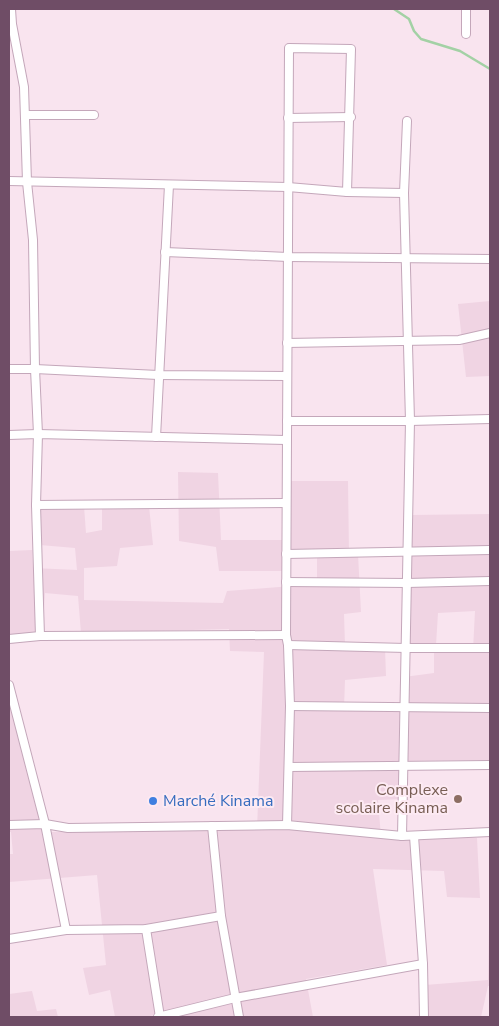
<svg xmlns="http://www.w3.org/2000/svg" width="499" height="1026" font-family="'Nunito Sans',sans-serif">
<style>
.residential{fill:#f0d4e3}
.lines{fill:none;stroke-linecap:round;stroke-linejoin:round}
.stream{stroke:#a3d1a5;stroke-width:2.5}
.minor-casing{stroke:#c4a7ba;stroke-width:10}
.minor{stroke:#fff;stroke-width:8}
.education-dot{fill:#8d6e63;stroke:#fdeaf3;stroke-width:2}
.shop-dot{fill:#3f7fe0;stroke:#fdeaf3;stroke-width:2}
.labels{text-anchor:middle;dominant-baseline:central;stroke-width:4;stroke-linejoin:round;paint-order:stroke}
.education-label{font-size:16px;fill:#785e54;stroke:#fdeaf3;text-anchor:end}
.shop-label{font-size:16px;fill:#366cbe;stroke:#fdeaf3;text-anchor:start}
</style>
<rect width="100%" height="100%" fill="#f9e4ef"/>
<g class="residential">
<path d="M490 301V376L466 377 458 304Z"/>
<path d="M178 472 218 473 221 540H289V481H348L349 554H358L361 612 344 614 345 645 385 648 386 676 345 680 344 708 402 706 404 677 434 673V652L473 650 475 611 438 613 436 645 409 646 412 515 490 514V760L401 761V799L378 800 381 837 477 838 480 898 447 897 444 871 373 869 387 965 306 979 313 1017H161L160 1014 144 1017H115L110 990 89 995 83 968 106 965 97 875 9 882V854H13L11 832H9V709L15 708 50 832 257 829 264 652 230 651 229 629 81 633 78 596 45 593 42 639 9 644V551L32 550 33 568 77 570 75 548 40 545V507L84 506 86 533 102 530V508L149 506 153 545 120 548 117 566 84 568V600L223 603 227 591 317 584V557H283L282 571H219L216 547 179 541Z"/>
<path d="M489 925 490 986H488L481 1017H423L425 985 488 980Z"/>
<path d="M32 991 37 1011 56 1009 58 1017H9V994Z"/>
</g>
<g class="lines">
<path class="stream" d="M394 9 409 19 414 31 421 39 460 51 490 69"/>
<g class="minor-casing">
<g id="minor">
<path d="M11 9 12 24 24 87 27 182 33 240 35 369 38 434 36 505 40 636"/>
<path d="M466 9V34"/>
<path d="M25 115H94"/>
<path d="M288 118 351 117"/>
<path d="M9 181 288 187 347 192 404 193"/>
<path d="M165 252 288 257 490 259"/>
<path d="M287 343 459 340 490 333"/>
<path d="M9 369H35L158 375 287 376"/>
<path d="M287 421H410L490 419"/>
<path d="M9 435 38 434 286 440"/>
<path d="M156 437 169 185"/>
<path d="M36 505 286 503"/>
<path d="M286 554 490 550"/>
<path d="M286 582 407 583 490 581"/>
<path d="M9 639 40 636 286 635"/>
<path d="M288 645 406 648H490"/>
<path d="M9 685 45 824 66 930"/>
<path d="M290 706 490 708"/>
<path d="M289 767 490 765"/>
<path d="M9 825 45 824 68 828 287 825 402 836 490 832"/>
<path d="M287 825 290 706 288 645 286 635 289 48 351 49 347 192"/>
<path d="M212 826 221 916 239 1017"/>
<path d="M402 836 410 421 404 193 407 121"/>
<path d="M414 836 423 964 424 1017"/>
<path d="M146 929 160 1017"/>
<path d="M9 939 66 930 146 929 221 916"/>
<path d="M158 1017 235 998 423 964"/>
</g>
</g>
<use href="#minor" class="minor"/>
</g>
<circle class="education-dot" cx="458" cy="799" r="5"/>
<circle class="shop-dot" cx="153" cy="801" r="5"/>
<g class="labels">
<g class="education-label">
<text x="448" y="790">Complexe<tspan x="448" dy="18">scolaire Kinama</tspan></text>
</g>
<g class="shop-label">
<text x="163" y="801">Marché Kinama</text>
</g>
</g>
<rect width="499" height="1026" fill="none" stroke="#6f4d66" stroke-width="20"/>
</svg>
